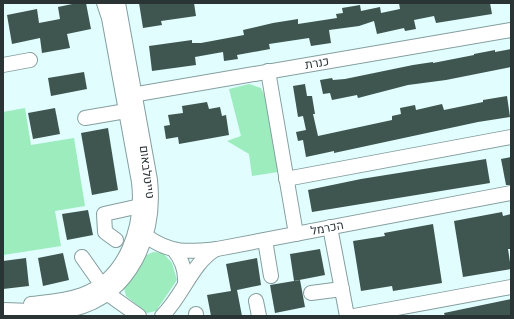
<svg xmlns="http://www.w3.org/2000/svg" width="514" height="319" font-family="'Alegreya Sans',Heebo,sans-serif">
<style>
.green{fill:#9cecbe}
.building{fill:#3f5550}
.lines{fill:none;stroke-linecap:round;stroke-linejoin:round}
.minor-casing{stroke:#859e9f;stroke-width:16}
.minor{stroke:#fff;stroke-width:14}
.labels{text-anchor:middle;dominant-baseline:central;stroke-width:4;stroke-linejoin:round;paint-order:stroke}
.street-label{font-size:12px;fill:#2a3435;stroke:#fff}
</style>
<rect width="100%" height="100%" fill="#e1fdfe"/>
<g class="green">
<path d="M249 84 261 88 266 98 278 172 252 176 249 154 227 141 241 136 229 89Z"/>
<path d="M25 108 31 145 74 138 85 206 55 211 61 246 3 255V112Z"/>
<path d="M153 252 163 253 172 263 177 280 156 311 147 313 126 296 124 288 145 256Z"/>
</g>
<g class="building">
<path d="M77 3H86L91 29 67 34 70 48 42 53 40 38 12 44 7 15 37 9 39 23 60 19 58 7Z"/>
<path d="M139 3H194L196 16 161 21 162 25 143 28Z"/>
<path d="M399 3H490L492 14 436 23 434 16 414 20 416 29 405 31 404 28 377 34 374 21 359 26 329 30 331 43 311 46 309 38 269 44 270 49 237 55 238 59 224 61 223 52 195 57 196 65 152 71 149 46 192 40V43H201L244 35 243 30 273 23 298 19V24L337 18 336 14 343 13 342 8 360 5 361 11 380 7 381 13 400 9Z"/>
<path d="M511 49V67L446 80 408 85 358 98 357 95 332 100 330 93 323 94 320 80 332 78 333 80 345 79 413 65 433 62V63L474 55V54L495 50V52Z"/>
<path d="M84 72 87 89 51 96 48 78Z"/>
<path d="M305 84 307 96H312L315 114H313L318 136 392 120V116L401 114 400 108 415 105 416 110 442 104 444 110 483 102V100L507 96 510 117 478 122 334 153V151L306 157 303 140 298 141 296 132 306 130 303 116 298 117 293 86Z"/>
<path d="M207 102 209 109 220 107 222 116 226 115 229 135 179 144 178 137 166 139 164 126 170 125 168 115 183 113 182 106Z"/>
<path d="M55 108 60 134 33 139 28 113Z"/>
<path d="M108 128 118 190 92 195 81 133Z"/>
<path d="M511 157V185H506L501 159Z"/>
<path d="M486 159 490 183 312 212 308 190 361 179Z"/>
<path d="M88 210 93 235 67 240 62 214Z"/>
<path d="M502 212 503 216 511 214V249H508L511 269 463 277 454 221Z"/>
<path d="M433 224 442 283 393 291 392 286 361 291 353 241 385 236 384 233Z"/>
<path d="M320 249 325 275 294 281 290 254Z"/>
<path d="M63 253 69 280 43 286 38 258Z"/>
<path d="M26 258 29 286 3 289V261Z"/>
<path d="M257 258 261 285 237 290 242 316H211L207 295 231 291 226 264Z"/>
<path d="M300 280 305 307 275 313 270 285Z"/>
<path d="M511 299V316H445L444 313Z"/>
</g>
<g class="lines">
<g class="minor-casing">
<g id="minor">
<path d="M3 65 30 60"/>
<path d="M268 71 296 234"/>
<path d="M126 96 511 30"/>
<path d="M85 118 126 111"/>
<path d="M286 179 511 137"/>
<path d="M330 227 347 316"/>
<path d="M146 236C171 254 188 252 217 249L511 193"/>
<path d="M116 240 105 232 104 214 140 206"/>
<path d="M265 240 271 276"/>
<path d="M174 250C183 261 186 271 185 284"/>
<path d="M82 257 108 294 139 316"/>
<path d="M311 293 342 289"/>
<path d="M256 301 259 316"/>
<path d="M31 304C47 302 65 301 82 295 127 279 144 226 139 182L109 18 104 3"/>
<path d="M3 310C26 310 50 314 73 309 131 295 156 235 150 180L118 3"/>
<path d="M196 314V316"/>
<path d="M162 316C183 296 191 264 216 249"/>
<path d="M354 316 511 287"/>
</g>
</g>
<use href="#minor" class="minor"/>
</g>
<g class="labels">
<g class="street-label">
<text transform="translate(317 63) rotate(-10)">כנרת</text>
<text transform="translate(147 172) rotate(83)">טייטלבאום</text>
<text transform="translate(327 228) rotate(-11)">הכרמל</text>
</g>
</g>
<rect width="514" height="319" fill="none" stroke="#2a3435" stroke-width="8"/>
</svg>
